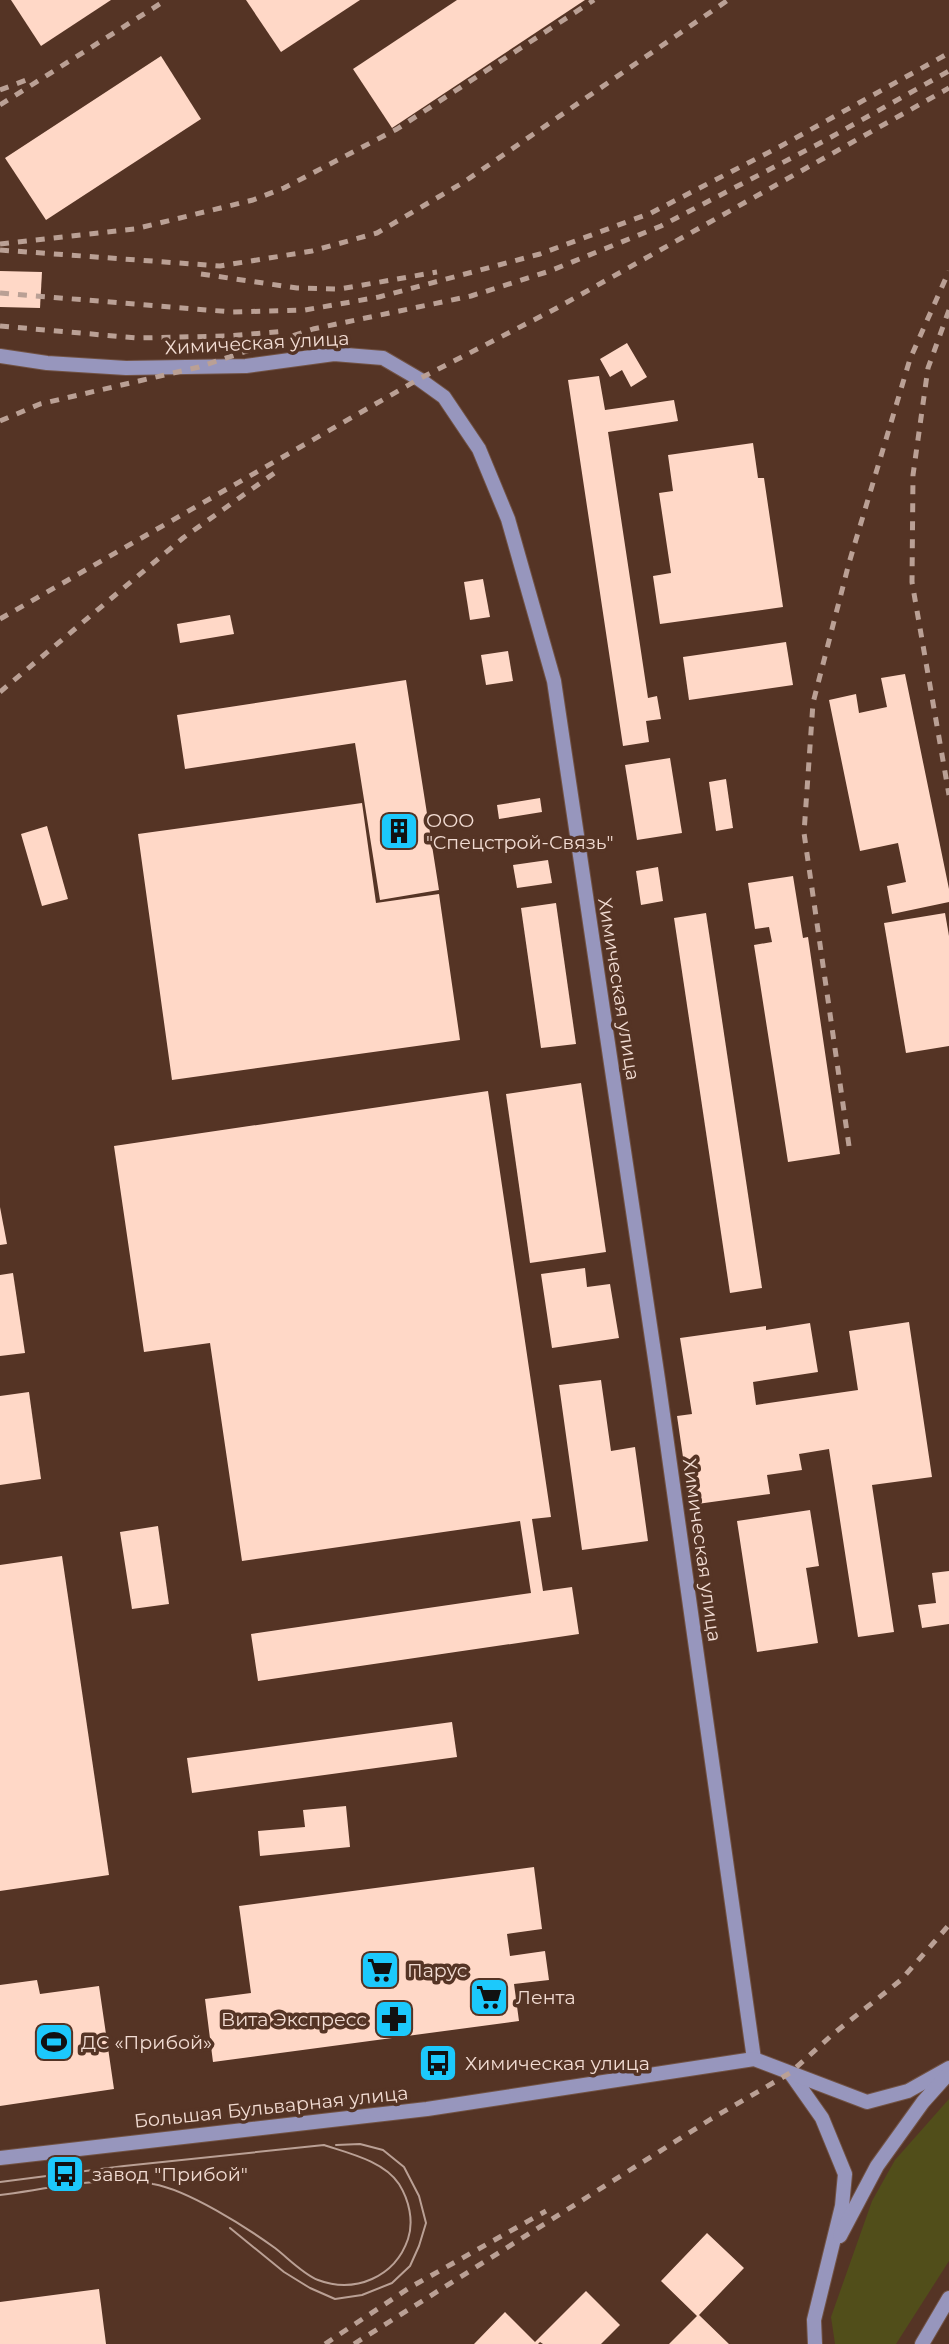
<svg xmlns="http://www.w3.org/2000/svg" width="949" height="2344" font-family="Montserrat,sans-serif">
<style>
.green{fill:#514e1a}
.building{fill:#ffd8c7}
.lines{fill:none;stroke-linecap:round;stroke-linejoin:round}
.secondary-casing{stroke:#715244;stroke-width:16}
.secondary{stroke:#9796bd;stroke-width:14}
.tram{stroke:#baa095;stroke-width:2}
.rail{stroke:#baa095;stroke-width:5;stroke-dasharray:9 9;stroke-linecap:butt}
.labels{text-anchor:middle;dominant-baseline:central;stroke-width:7;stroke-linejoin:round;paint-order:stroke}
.street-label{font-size:19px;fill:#f2dcd3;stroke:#553425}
.poi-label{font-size:19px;fill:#f2dcd3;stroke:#553425;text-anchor:start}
</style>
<rect width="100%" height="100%" fill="#553425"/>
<path class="green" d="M949 2099V2261L896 2344H835L831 2317 872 2201 895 2160Z"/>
<g class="building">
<path d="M11 0H111L41 46Z"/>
<path d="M246 0H360L281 52Z"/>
<path d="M457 0H585L392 128 353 69Z"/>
<path d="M161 56 201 119 46 220 5 158Z"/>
<path d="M0 271 42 272 40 308 0 307Z"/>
<path d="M627 343 647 377 631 387 622 370 610 377 600 359Z"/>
<path d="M599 376 605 410 674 400 678 421 608 432 648 698 657 696 661 719 646 721 649 742 623 746 568 380Z"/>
<path d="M753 443 758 478H764L783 607 660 624 653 576 671 573 659 493 673 491 668 455Z"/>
<path d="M483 579 490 617 470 620 464 582Z"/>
<path d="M230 615 234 634 180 643 177 624Z"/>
<path d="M786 642 793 685 689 700 683 657Z"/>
<path d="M508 651 513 681 486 685 481 655Z"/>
<path d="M905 674 949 889V902L892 914 887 886 906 882 898 843 860 851 829 700 856 694 859 713 887 707 881 678Z"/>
<path d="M406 680 439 890 380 900 355 743 185 769 177 715Z"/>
<path d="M670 758 682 833 637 840 625 765Z"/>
<path d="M726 779 733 828 716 831 709 782Z"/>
<path d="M540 798 542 812 499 819 497 805Z"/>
<path d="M362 803 376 903 439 894 460 1040 172 1080 138 834Z"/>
<path d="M47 826 68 899 42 906 21 834Z"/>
<path d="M548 860 552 883 517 888 513 865Z"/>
<path d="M658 867 663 901 641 905 636 871Z"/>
<path d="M793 876 803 938 808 937 840 1154 788 1162 754 945 772 942 769 927 755 929 748 883Z"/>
<path d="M556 903 576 1044 541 1048 521 908Z"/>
<path d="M706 913 762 1288 730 1293 674 918Z"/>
<path d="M945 913 949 936V1046L906 1053 884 923Z"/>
<path d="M581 1083 606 1252 530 1263 506 1094Z"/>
<path d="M488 1091 551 1517 532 1519 543 1591 572 1587 579 1634 258 1681 251 1634 531 1593 520 1521 242 1561 210 1343 144 1352 114 1146Z"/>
<path d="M0 1207 7 1244 0 1245Z"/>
<path d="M585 1268 587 1287 610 1284 619 1338 552 1348 541 1274Z"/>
<path d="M13 1273 25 1353 0 1356V1275Z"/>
<path d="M909 1322 932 1477 872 1485 894 1632 858 1637 829 1449 799 1454 802 1470 767 1475 770 1494 690 1505 677 1416 692 1414 680 1338 766 1326V1330L810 1323 818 1372 753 1382 756 1405 858 1390 849 1331Z"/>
<path d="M601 1380 611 1451 635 1447 648 1541 582 1550 559 1385Z"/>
<path d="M29 1392 41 1479 0 1485V1396Z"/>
<path d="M810 1510 819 1566 806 1568 818 1643 757 1652 737 1521Z"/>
<path d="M158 1526 169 1604 132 1609 120 1532Z"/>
<path d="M62 1556 109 1875 0 1891V1565Z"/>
<path d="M949 1571V1624L922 1628 918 1605 936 1603 932 1573Z"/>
<path d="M452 1722 457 1757 192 1793 187 1758Z"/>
<path d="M346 1806 350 1847 260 1856 258 1831 305 1827 303 1810Z"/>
<path d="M534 1867 542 1929 507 1934 510 1956 545 1951 549 1980 514 1984 519 2021 213 2062 205 1999 251 1993 239 1906Z"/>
<path d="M37 1980 40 1994 99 1986 114 2089 0 2106V1985Z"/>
<path d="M707 2233 744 2268 699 2315 729 2344H669L697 2316 661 2281Z"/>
<path d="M99 2289 106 2344H0V2302Z"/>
<path d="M586 2291 620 2325 601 2344H543L540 2342 538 2344H474L505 2312 535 2342Z"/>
</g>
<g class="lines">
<g class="secondary-casing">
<g id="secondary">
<path d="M0 356 47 363 126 368 246 366 334 354 383 358 419 379 444 397 479 449 508 519 554 681 658 1379 754 2059"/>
<path d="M791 2074 822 2118 845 2174 842 2206 814 2320 815 2344"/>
<path d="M0 2158 427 2109 754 2059 867 2102 908 2091 949 2068"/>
<path d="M840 2236 877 2166 923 2102 949 2073"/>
<path d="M922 2344 949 2298"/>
</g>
</g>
<use href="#secondary" class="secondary"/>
<g class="tram">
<path d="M0 2182 124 2166 324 2145C348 2153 384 2161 399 2184 409 2200 414 2221 408 2239 395 2277 355 2294 318 2280 303 2274 288 2258 275 2248 246 2227 188 2190 153 2184 107 2175 47 2189 0 2195"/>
<path d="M230 2228 284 2272 310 2288 335 2299 362 2295 392 2283 410 2266 419 2246 426 2223 419 2196 404 2167 383 2150 360 2144 336 2145"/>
</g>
<g class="rail">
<path d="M0 90 29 79"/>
<path d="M0 105 166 0"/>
<path d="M0 244 135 229 253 200 284 188 397 129 594 0"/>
<path d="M0 250 220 266 312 251 377 233 464 182 728 0"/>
<path d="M201 274 297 288 340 289 437 272"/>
<path d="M0 293 232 312 305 310 379 297 540 254 651 213 781 146 949 53"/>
<path d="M949 310 928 368 913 475 912 582 949 795"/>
<path d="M0 326 137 338 228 336 286 331"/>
<path d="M0 421 40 404 199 367 313 329 471 296 550 271 661 226 824 141 949 71"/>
<path d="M0 619 419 379 555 309 949 88"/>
<path d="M0 692 183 538 280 469"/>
<path d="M849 1146 804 833 813 703 849 563 910 359 949 271"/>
<path d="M325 2344 409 2288 546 2211"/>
<path d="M354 2344 711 2119 790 2073 833 2034 901 1980 949 1925"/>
</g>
</g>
<defs>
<g id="building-square" transform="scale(2.0125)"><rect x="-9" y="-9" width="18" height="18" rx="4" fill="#1cc9fc" stroke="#553425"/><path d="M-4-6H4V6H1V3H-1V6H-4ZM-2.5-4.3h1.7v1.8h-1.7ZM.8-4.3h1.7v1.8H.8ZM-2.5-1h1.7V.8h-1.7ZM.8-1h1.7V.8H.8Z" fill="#111"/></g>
<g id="supermarket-square" transform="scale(2.0125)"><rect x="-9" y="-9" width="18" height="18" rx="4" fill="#1cc9fc" stroke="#553425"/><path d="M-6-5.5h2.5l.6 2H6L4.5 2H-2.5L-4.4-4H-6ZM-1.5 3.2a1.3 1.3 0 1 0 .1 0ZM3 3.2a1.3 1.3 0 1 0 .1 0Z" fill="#111"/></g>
<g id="pharmacy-square" transform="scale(2.0125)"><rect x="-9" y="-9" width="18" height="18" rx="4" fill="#1cc9fc" stroke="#553425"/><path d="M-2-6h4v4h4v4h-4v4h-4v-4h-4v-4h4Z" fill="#111"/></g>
<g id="stadium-square" transform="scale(2.0125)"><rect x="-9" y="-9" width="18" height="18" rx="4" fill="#1cc9fc" stroke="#553425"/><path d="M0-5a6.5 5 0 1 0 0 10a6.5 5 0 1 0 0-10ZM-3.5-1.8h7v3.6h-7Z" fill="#111"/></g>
<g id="bus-square" transform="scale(2.0125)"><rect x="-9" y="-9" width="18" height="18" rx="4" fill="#1cc9fc" stroke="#553425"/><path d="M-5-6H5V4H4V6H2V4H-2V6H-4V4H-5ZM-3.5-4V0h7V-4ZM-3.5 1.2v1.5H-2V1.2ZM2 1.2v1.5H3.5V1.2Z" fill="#111"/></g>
</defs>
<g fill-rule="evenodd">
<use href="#building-square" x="399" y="831"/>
<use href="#supermarket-square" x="380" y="1970"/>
<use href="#supermarket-square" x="489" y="1997"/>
<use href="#pharmacy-square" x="394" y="2019"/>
<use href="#stadium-square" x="54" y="2042"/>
<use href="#bus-square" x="438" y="2063"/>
<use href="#bus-square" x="65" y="2174"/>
</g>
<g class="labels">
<g class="street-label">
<text transform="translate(257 343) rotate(-3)">Химическая улица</text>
<text transform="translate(619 989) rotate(81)">Химическая улица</text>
<text transform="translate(702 1550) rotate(82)">Химическая улица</text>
<text transform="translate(271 2107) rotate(-6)">Большая Бульварная улица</text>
</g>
<g class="poi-label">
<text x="426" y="820">ООО<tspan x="426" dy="22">"Спецстрой-Связь"</tspan></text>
<text x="407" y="1970">Парус</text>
<text x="516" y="1997">Лента</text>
<text x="367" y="2019" text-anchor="end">Вита Экспресс</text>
<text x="81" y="2042">ДC «Прибой»</text>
<text x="465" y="2063">Химическая улица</text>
<text x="92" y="2174">завод "Прибой"</text>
</g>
</g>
</svg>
